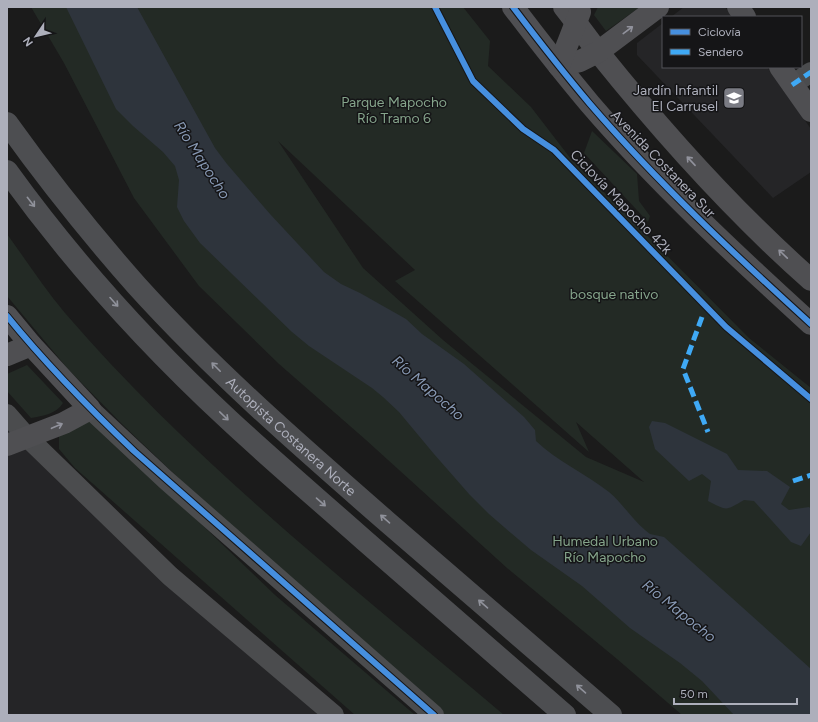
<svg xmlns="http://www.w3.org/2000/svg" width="818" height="722" font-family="Figtree,sans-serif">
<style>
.built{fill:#252527}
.green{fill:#232a25;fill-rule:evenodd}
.water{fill:#2e343c}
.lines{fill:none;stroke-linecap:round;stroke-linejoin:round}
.street{stroke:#4b4c4e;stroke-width:20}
.secondary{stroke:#4f4f52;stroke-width:22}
.highway{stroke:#4d4e51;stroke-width:22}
.quiet{stroke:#3fa9f5;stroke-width:5;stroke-dasharray:10 5;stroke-linecap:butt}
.cycleway-casing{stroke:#151517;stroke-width:8}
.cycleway{stroke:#468fdf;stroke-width:6}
.oneway{stroke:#91929c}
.oneway2{stroke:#90929b}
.labels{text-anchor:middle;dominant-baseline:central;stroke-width:3;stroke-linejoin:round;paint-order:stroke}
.poi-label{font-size:14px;fill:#adafbb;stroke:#151517;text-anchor:end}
.park-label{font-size:14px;fill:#85a48b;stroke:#151517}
.street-label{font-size:14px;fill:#adafbb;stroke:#151517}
.water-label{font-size:15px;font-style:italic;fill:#8798b3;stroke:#151517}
</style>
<rect width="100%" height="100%" fill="#1b1b1b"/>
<g class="built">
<path d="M684 7H725L732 17H671Z"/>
<path d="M663 23V67H767L811 129V172L773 198 637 55V43Z"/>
<path d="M7 418 327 715H7Z"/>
</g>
<g class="green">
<path d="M31 7H463L490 41 488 66 531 107 571 159 749 338 811 388V715H682L617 659 507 568 366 440 279 364 199 286 134 198 64 63ZM278 141 415 270 395 281 589 452 576 422 644 482 586 457 443 340 363 268Z"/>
<path d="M598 7H640L606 31 594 15Z"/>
<path d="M592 131 637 174 639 201 650 216 648 222 584 153Z"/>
<path d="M7 234C26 260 44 288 65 313 194 463 353 587 504 715H445L190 489 121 423 68 369 7 296Z"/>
<path d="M27 365 63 403C56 414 43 416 31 418L7 391V374Z"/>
<path d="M93 420 275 595 415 715H355L75 468 59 449V435Z"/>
</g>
<g class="water">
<path d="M66 7H137L215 148 227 164 270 214 324 272 341 284 360 293 406 319 422 334 464 364 524 417 535 430 536 441C557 461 586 474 609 492 622 503 632 519 645 530L650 534 664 537 811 669V715H734L702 681 680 663 630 628 582 586 531 550 511 533 489 514 469 494 434 454 399 412 383 397 372 388 309 346 292 332 200 243 184 221 177 207 179 180 175 166 163 152 133 126 116 109Z"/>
<path d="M652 421 665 423 727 454 738 470 767 471 790 487 781 504 789 510 809 507 811 509V532L801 546 791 542 754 501 744 500C725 511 728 511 708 501L711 481 702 474 689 481 655 449 649 427Z"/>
</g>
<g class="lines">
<g class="street">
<path d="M792 85 811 72"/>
<path d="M90 409 166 480 434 715"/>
<path d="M7 414 28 438 170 576 334 715"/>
</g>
<g class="secondary">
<path d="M513 7C538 40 563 72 590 104 658 183 734 254 811 324"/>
<path d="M564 7C576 22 587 38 599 53 664 134 734 212 811 280"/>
<path d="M738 7 745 17"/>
<path d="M559 66 580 61 598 52 658 7"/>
<path d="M559 66 580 12"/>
<path d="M780 67 811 111"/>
<path d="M7 316 31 345 90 409 64 423 7 445"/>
<path d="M7 355 31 345"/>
</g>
<g class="highway">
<path id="s1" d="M7 123C47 179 91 234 137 286 213 370 299 445 385 520 460 585 536 650 611 715"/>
<path d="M7 171C72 261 148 345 229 420 273 461 319 500 364 540 431 598 498 657 565 715"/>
</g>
<g class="quiet">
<path d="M792 85 811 72"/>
<path d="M702 317 683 369 708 432"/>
<path d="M793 481 811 475"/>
</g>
<g class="cycleway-casing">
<g id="cycleway">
<path d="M435 7 473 81 523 129 554 150 726 327 811 399"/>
<path d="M513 7C538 40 563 72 590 104 658 183 734 254 811 324"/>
<path d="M7 316C46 364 89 408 134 451L434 715"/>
</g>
</g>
<use href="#cycleway" class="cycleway"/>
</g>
<defs><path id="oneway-shaft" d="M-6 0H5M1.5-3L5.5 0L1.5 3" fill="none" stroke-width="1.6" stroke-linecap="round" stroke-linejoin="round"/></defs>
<g class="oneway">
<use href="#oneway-shaft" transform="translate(628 30) rotate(-37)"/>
<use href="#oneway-shaft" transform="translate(691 161) rotate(-133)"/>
<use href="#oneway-shaft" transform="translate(783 254) rotate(-136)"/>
<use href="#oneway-shaft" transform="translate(57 426) rotate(-23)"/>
</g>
<g class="oneway2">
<use href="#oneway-shaft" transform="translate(31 202) rotate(52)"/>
<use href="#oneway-shaft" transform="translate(114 302) rotate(48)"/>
<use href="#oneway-shaft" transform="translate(216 367) rotate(-135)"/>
<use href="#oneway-shaft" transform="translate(224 416) rotate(44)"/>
<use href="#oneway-shaft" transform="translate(321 502) rotate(41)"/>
<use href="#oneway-shaft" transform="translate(385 519) rotate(-139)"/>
<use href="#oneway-shaft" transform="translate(483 604) rotate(-139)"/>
<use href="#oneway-shaft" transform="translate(581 689) rotate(-139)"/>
</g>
<defs>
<g id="school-square" transform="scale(1.15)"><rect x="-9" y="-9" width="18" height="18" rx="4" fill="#7a7b83" stroke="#151517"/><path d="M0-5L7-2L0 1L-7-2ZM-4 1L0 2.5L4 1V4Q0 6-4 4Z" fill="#fff"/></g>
</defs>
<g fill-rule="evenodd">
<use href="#school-square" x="734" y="98"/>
</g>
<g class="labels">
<g class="poi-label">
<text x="718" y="90">Jardín Infantil<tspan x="718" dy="16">El Carrusel</tspan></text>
</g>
<g class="park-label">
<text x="394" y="102">Parque Mapocho<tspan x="394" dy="16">Río Tramo 6</tspan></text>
<text x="614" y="294">bosque nativo</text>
<text x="605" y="541">Humedal Urbano<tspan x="605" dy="16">Río Mapocho</tspan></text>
</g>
<g class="street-label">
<text transform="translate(663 164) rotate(46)">Avenida Costanera Sur</text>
<text transform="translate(621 202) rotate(46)">Ciclovía Mapocho 42k</text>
<text stroke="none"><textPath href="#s1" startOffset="424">Autopista Costanera Norte</textPath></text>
</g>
<g class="water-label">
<text transform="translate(202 160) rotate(57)">Río Mapocho</text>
<text transform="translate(428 388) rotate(41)">Río Mapocho</text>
<text transform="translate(679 611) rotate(39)">Río Mapocho</text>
</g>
</g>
<rect width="818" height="722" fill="none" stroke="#adafbb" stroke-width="16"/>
<rect x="662" y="16" width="140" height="52" fill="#151517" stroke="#525359"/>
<rect x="670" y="29" width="20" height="6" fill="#468fdf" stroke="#525359"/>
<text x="698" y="36" font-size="12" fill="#adafbb">Ciclovía</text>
<rect x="670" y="49" width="20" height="6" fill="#3fa9f5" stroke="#525359"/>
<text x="698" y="56" font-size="12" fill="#adafbb">Sendero</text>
<g transform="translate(36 36) rotate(235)" stroke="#151517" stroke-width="3" paint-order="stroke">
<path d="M0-3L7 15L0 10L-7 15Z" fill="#adafbb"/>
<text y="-6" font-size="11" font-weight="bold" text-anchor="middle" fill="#adafbb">N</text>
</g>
<path d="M674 698v6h123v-6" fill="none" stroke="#adafbb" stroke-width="2"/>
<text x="680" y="698" font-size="12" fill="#adafbb" stroke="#151517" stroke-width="3" paint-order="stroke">50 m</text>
</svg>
